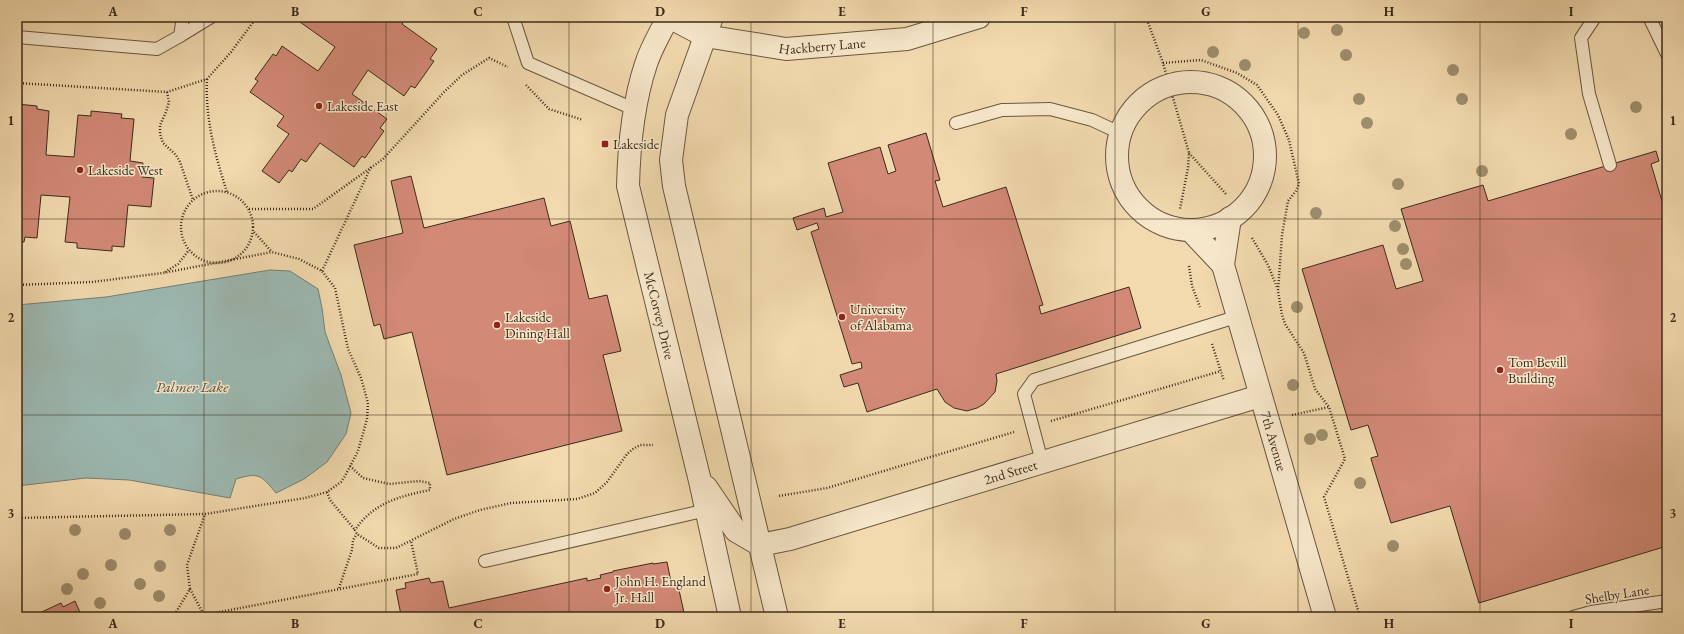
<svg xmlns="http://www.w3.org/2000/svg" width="1684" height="634" font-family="'EB Garamond',serif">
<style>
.water{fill:#9cb9b2;stroke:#758075}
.building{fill:#d28976;stroke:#3b2b1a}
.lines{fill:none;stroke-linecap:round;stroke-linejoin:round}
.service-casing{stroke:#69573f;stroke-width:14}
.minor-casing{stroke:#69573f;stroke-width:24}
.tertiary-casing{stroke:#69573f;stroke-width:24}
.path{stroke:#3b2b1a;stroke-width:2.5;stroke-dasharray:1 2;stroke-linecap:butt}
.service{stroke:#f7e7ca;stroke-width:12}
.minor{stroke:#f7e7ca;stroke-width:22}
.tertiary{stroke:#f7e7ca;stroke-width:22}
.tree{fill:#9e8e6d}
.grid{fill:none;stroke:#3b2b1a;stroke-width:1;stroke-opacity:0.55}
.poi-dot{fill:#8f2418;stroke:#f7e7ca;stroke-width:1.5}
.labels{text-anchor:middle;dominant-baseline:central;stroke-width:3;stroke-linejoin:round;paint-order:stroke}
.street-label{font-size:14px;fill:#3b2b1a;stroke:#f7e7ca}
.poi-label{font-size:14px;fill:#3b2b1a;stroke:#f7e7ca;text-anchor:start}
.water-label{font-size:15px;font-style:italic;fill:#534e40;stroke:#f7e7ca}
.neatline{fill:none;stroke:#3b2b1a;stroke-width:1.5}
.grid-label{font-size:13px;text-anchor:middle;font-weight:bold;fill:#3b2b1a}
</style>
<rect width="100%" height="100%" fill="#f2daae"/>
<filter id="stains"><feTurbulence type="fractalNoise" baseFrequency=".005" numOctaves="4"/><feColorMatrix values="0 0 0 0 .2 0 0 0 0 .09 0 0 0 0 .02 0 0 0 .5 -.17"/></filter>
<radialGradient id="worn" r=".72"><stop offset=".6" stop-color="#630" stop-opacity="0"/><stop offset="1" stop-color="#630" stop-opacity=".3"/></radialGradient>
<path class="water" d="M270 270 290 271 318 289 322 308 325 332 341 375 351 413 346 434 327 462 304 479 276 493C261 475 259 472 236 479L230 498 129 480 86 478 17 486V305L106 297Z"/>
<g class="building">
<path d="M303 17H406L402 24 437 49 430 59 434 61 415 88 411 86 404 96 368 70 352 94 387 119 380 128 384 131 365 158 362 156 354 167 320 143 306 162 301 159 292 172 289 170 279 183 262 171 289 134 277 126 284 116 250 92 258 81 255 79 273 54 276 56 282 46 318 71 335 47 300 22Z"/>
<path d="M17 104 37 106V109L49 111 46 155 74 157 78 115 91 116V111L122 114 121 118 134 119 130 161 143 163 142 177 154 178 151 207 128 205 124 247 112 246V251L77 248V243L65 242 70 197 41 195 37 238 25 237 24 242 17 241Z"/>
<path d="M926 133 940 180 935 181 943 207 1006 187 1043 305 1039 306 1041 314 1129 287 1141 328 996 374 997 381 995 392 984 404 977 408 967 411 954 408 945 402 937 389 867 412 858 383 844 387 840 375 862 368 861 362 852 364 811 232 819 229 817 223 797 230 793 218 824 208 826 217 843 212 828 163 880 147 888 174 896 171 888 145Z"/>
<path d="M1656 151 1659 161 1651 164 1667 218V546L1479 603 1450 506 1391 523 1371 459V458L1378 456 1368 425 1351 430 1302 269 1383 245 1396 289 1423 281 1401 209 1483 185 1488 201Z"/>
<path d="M411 176 424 228 544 198 551 226 570 221 589 299 607 295 621 351 603 355 622 431 447 475 412 332 384 339 380 324 374 326 354 245 403 233 391 181Z"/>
<path d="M667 562 671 582 677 581 685 617H390L401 615 396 590 406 588 405 583 429 578 431 583 443 581 449 608 587 578V581L601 578 600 575 613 572V571L653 563V564Z"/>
<path d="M75 601 82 617 33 616 61 603 63 607Z"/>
</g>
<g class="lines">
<g class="service-casing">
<g id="service">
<path d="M513 17 528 63 636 110"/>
<path d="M1595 17 1581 38 1589 94 1610 165"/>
<path d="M1649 17 1667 54"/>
<path d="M180 36 211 17"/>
<path d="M17 37 157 49 180 36 183 17"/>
<path d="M956 123 1002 110 1050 109 1092 120 1120 133"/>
<path d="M1042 462 1024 394 1034 380 1239 316"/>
<path d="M485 561 707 510"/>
<path d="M1573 617 1591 612 1667 601"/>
</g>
</g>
<g class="minor-casing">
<g id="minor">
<path id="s1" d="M668 17C661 32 651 48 646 64 633 103 629 145 628 186L700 481 730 617"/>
<path d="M712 17 677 115 671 160 674 186 777 617"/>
<circle cx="1191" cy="156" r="74"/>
<path id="s2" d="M1230 218 1223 265 1325 617"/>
<path d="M1190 230 1223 265"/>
<path d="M706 487 736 531 760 545"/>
<path id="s3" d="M760 545 790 539 1260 396"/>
</g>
</g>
<g class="tertiary-casing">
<g id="tertiary">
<path id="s4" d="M669 17 705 36 786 49 907 39 979 17"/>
</g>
</g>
<g class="path">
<path d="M1146 17 1163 63 1189 153 1188 168 1180 209"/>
<path d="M1163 63 1201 60 1237 73 1257 85 1278 115 1289 140 1299 184 1296 191 1288 201 1282 235 1278 291 1282 315 1285 324 1304 353 1315 389 1329 407 1345 459 1324 497 1360 617"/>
<path d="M207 79C205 118 215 155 227 192"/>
<path d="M17 83 167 92 207 79 231 52 257 17"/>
<path d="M526 85 549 109 583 120"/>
<path d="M167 92 169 102 166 112 160 125V134L163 143 176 155 180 162 193 200"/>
<path d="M1189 153 1226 194"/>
<circle cx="217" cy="227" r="36"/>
<path d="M249 209H313L383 159 445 91 462 75 489 58 508 67"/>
<path d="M254 232 272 252"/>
<path d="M1252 238 1268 265 1277 287"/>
<path d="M1189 266 1192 286 1200 307"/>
<path d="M322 271 371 167"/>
<path d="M165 272 178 264 189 250"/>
<path d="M17 285 92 282 163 273 272 252 299 259 322 271 335 288 348 349 361 378 368 403 367 419 358 451 345 476 341 482 327 492 305 498 205 514 17 518"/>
<path d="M1212 344 1224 381"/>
<path d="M1292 415 1329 407"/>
<path d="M1051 421 1221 371"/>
<path d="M350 466 363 478 389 484 419 481 430 483V490C400 496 373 503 355 530L357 534 379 548H396L454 519 480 510 511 503 577 499 595 493 607 482 627 454 633 449 640 445H653"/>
<path d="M327 492 330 500 355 530"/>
<path d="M779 496 827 488 1014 432"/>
<path d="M339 588 352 550 353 540 357 534"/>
<path d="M190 589 204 615 418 574 411 541"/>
<path d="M173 617 190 589 187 565 205 514"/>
</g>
<use href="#service" class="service"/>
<use href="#minor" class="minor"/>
<use href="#tertiary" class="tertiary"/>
</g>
<g class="tree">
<circle cx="1337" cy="30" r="6"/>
<circle cx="1304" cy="33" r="6"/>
<circle cx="1213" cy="52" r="6"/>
<circle cx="1346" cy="55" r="6"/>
<circle cx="1245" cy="65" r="6"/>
<circle cx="1453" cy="70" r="6"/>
<circle cx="1359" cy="99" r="6"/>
<circle cx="1462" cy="99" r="6"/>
<circle cx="1636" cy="107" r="6"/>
<circle cx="1367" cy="123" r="6"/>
<circle cx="1571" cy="134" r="6"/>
<circle cx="1482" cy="171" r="6"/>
<circle cx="1398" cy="184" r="6"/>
<circle cx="1316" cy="213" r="6"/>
<circle cx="1395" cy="226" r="6"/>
<circle cx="1403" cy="249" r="6"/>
<circle cx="1406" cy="264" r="6"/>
<circle cx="1297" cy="307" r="6"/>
<circle cx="1293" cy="385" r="6"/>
<circle cx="1322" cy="435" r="6"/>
<circle cx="1310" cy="439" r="6"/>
<circle cx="1360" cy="483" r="6"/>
<circle cx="75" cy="530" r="6"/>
<circle cx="170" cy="530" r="6"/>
<circle cx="125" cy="534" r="6"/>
<circle cx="1393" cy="546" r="6"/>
<circle cx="111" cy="565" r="6"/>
<circle cx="160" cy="566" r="6"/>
<circle cx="83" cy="574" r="6"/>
<circle cx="140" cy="584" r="6"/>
<circle cx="67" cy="589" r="6"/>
<circle cx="159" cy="596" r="6"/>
<circle cx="100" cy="603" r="6"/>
</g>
<path class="grid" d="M204 17V617M386 17V617M569 17V617M751 17V617M933 17V617M1115 17V617M1298 17V617M1480 17V617M17 219H1667M17 415H1667"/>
<g class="poi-dot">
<circle cx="319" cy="106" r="4"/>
<rect x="601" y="140" width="8" height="8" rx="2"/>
<circle cx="80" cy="170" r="4"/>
<circle cx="842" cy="317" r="4"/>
<circle cx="497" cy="325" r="4"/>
<circle cx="1500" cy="370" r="4"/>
<circle cx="607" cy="589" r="4"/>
</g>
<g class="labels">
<g class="street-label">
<text stroke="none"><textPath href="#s4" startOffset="159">Hackberry Lane</textPath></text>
<text stroke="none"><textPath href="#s1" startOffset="309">McCorvey Drive</textPath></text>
<text stroke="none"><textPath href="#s2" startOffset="231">7th Avenue</textPath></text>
<text stroke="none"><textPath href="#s3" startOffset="261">2nd Street</textPath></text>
<text transform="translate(1617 594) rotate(-9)">Shelby Lane</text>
</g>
<g class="poi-label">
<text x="327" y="106">Lakeside East</text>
<text x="613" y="144">Lakeside</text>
<text x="88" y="170">Lakeside West</text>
<text x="850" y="309">University<tspan x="850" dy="16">of Alabama</tspan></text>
<text x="505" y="317">Lakeside<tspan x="505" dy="16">Dining Hall</tspan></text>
<text x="1508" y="362">Tom Bevill<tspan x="1508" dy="16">Building</tspan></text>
<text x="615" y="581">John H. England<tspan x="615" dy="16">Jr. Hall</tspan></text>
</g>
<g class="water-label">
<text x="192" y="386">Palmer Lake</text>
</g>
</g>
<rect width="1684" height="634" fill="none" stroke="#f2daae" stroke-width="44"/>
<rect x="22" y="22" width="1640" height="590" class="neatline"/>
<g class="grid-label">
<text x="113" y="16">A</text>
<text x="295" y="16">B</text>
<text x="478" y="16">C</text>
<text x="660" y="16">D</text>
<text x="842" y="16">E</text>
<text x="1024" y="16">F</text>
<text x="1206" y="16">G</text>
<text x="1389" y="16">H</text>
<text x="1571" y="16">I</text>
<text x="11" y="125">1</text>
<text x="1673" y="125">1</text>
<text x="11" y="322">2</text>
<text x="1673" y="322">2</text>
<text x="11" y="518">3</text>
<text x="1673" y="518">3</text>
<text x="113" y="628">A</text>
<text x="295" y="628">B</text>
<text x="478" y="628">C</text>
<text x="660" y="628">D</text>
<text x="842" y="628">E</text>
<text x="1024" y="628">F</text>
<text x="1206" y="628">G</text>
<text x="1389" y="628">H</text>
<text x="1571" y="628">I</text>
</g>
<rect width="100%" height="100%" filter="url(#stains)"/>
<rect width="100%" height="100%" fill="url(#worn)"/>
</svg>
